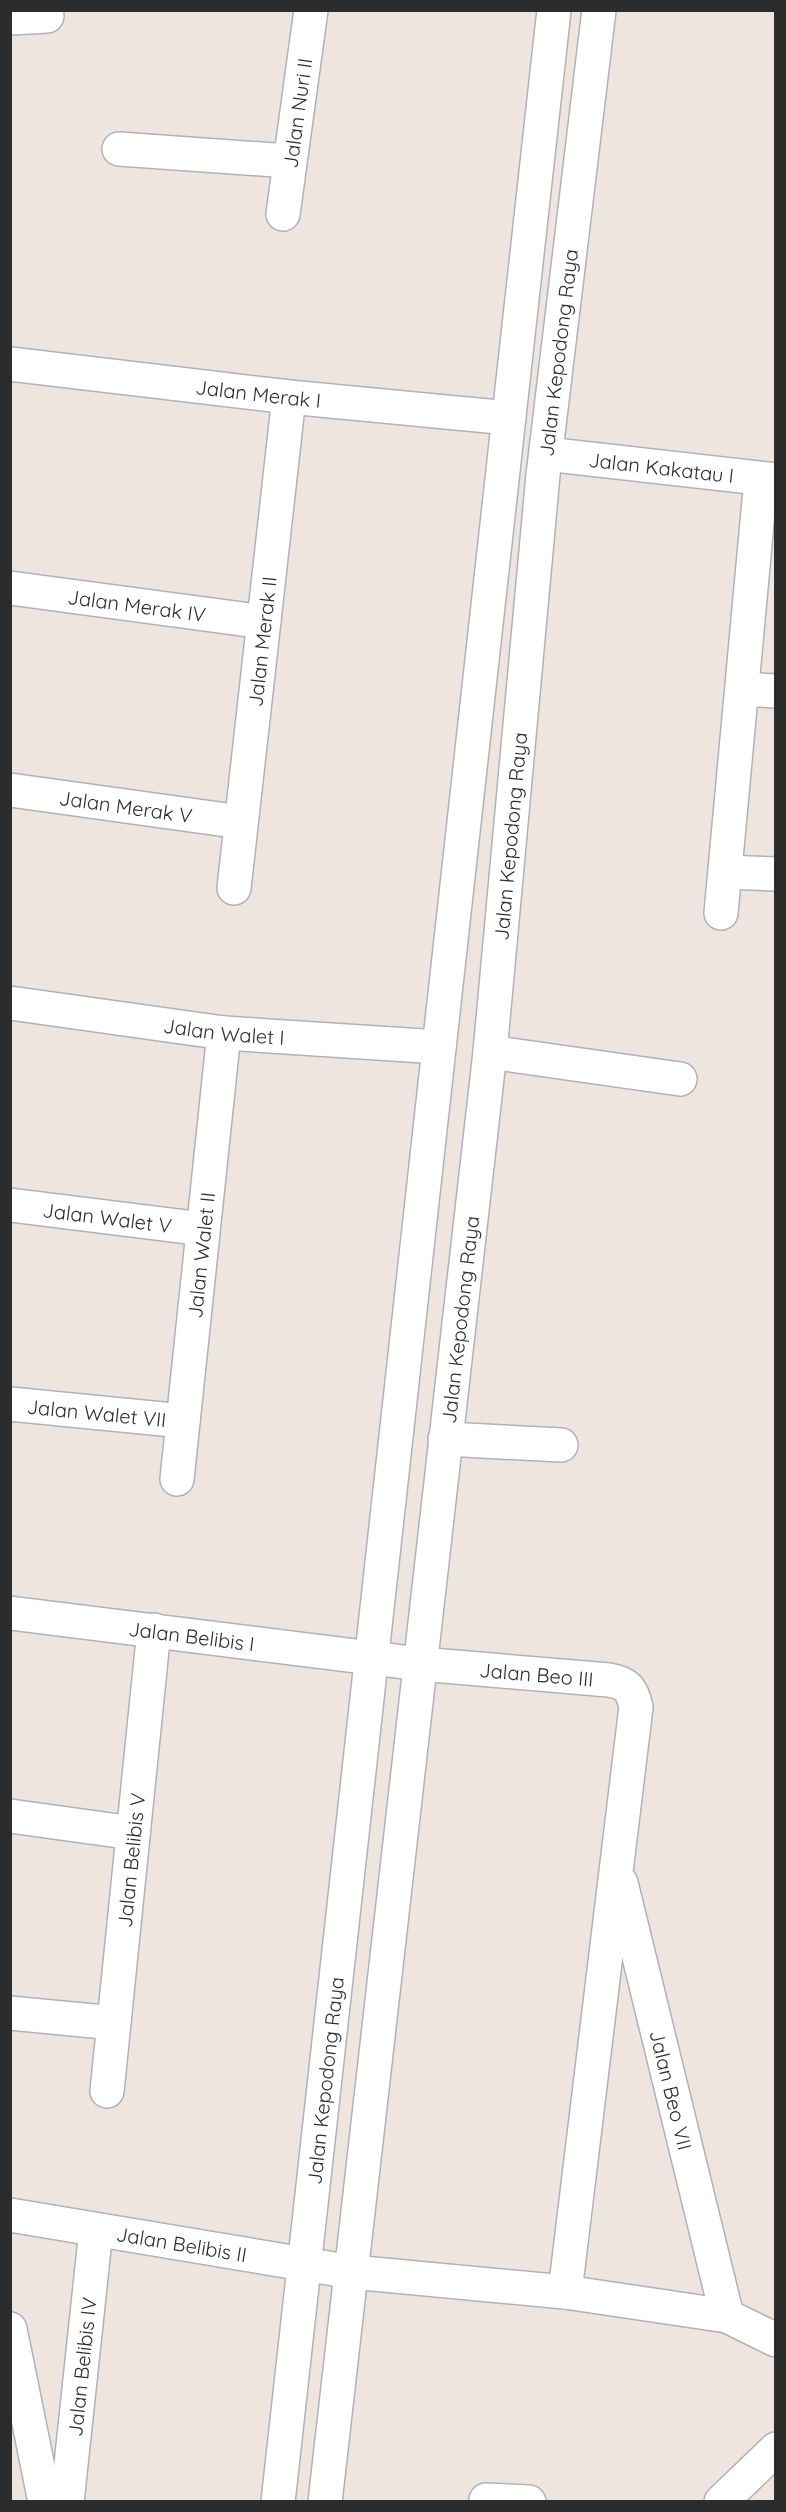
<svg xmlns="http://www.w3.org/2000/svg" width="786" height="2512" font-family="Quicksand,sans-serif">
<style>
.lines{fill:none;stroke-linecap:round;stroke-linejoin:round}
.minor-casing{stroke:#aeb2bc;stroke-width:36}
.minor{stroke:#fff;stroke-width:33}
.labels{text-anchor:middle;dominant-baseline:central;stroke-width:4.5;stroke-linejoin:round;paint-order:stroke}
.street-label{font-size:20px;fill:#2c2c2c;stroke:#fff}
</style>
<rect width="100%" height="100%" fill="#eee5de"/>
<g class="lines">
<g class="minor-casing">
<g id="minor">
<path d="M10 18 47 16"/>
<path d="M119 149 289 161"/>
<path id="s1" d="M283 214 311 10"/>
<path id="s2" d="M10 364 289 397 509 418"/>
<path id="s3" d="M546 454 776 480"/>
<path id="s4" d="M10 588 264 622"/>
<path d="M742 689 776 691"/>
<path id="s5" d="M10 790 241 822"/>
<path d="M725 872 776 874"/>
<path id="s6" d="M234 888 289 397"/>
<path d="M721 913 761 479"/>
<path id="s7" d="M10 1003 224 1033 439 1047"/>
<path d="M490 1052 680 1079"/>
<path id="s8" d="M10 1205 203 1229"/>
<path id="s9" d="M10 1404 183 1421"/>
<path d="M445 1439 561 1445"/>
<path id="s10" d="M177 1479 224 1033"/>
<path id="s11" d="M10 1613 420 1664 609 1680C627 1683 632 1689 636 1707L565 2292"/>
<path d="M10 1816 133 1833"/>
<path id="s12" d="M621 1883 727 2316"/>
<path d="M10 2013 114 2023"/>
<path id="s13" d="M107 2091 154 1630"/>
<path id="s14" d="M10 2215 352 2272 565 2292 727 2316 776 2340"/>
<path d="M10 2329 45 2502"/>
<path d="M486 2500 529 2502"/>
<path id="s15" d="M67 2502 96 2230"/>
<path id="s16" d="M278 2502 554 10"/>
<path id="s17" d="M325 2502 490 1052 543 475 599 10"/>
<path d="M721 2502 776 2449"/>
</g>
</g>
<use href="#minor" class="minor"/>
</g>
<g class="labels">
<g class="street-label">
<text stroke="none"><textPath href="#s1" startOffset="102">Jalan Nuri II</textPath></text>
<text stroke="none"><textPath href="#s17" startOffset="2162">Jalan Kepodong Raya</textPath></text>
<text stroke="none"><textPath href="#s2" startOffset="250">Jalan Merak I</textPath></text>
<text stroke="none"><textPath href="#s3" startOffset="116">Jalan Kakatau I</textPath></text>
<text stroke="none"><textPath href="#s4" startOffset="128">Jalan Merak IV</textPath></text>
<text stroke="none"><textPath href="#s6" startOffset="248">Jalan Merak II</textPath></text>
<text stroke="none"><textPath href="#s5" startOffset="117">Jalan Merak V</textPath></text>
<text stroke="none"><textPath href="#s17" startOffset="1676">Jalan Kepodong Raya</textPath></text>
<text stroke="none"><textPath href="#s7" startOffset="216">Jalan Walet I</textPath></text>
<text stroke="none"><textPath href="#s8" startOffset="98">Jalan Walet V</textPath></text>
<text stroke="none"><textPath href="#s10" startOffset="225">Jalan Walet II</textPath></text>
<text stroke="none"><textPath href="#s17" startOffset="1190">Jalan Kepodong Raya</textPath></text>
<text stroke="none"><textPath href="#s9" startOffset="87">Jalan Walet VII</textPath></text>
<text stroke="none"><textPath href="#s11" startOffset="183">Jalan Belibis I</textPath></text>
<text stroke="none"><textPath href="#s11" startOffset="530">Jalan Beo III</textPath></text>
<text stroke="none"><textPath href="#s13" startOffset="232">Jalan Belibis V</textPath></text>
<text stroke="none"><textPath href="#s16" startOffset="424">Jalan Kepodong Raya</textPath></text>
<text stroke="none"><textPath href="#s12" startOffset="213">Jalan Beo VII</textPath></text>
<text stroke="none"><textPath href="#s14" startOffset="174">Jalan Belibis II</textPath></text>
<text stroke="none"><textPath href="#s15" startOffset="136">Jalan Belibis IV</textPath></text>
</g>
</g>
<rect width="786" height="2512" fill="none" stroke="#2c2c2c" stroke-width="24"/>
</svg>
